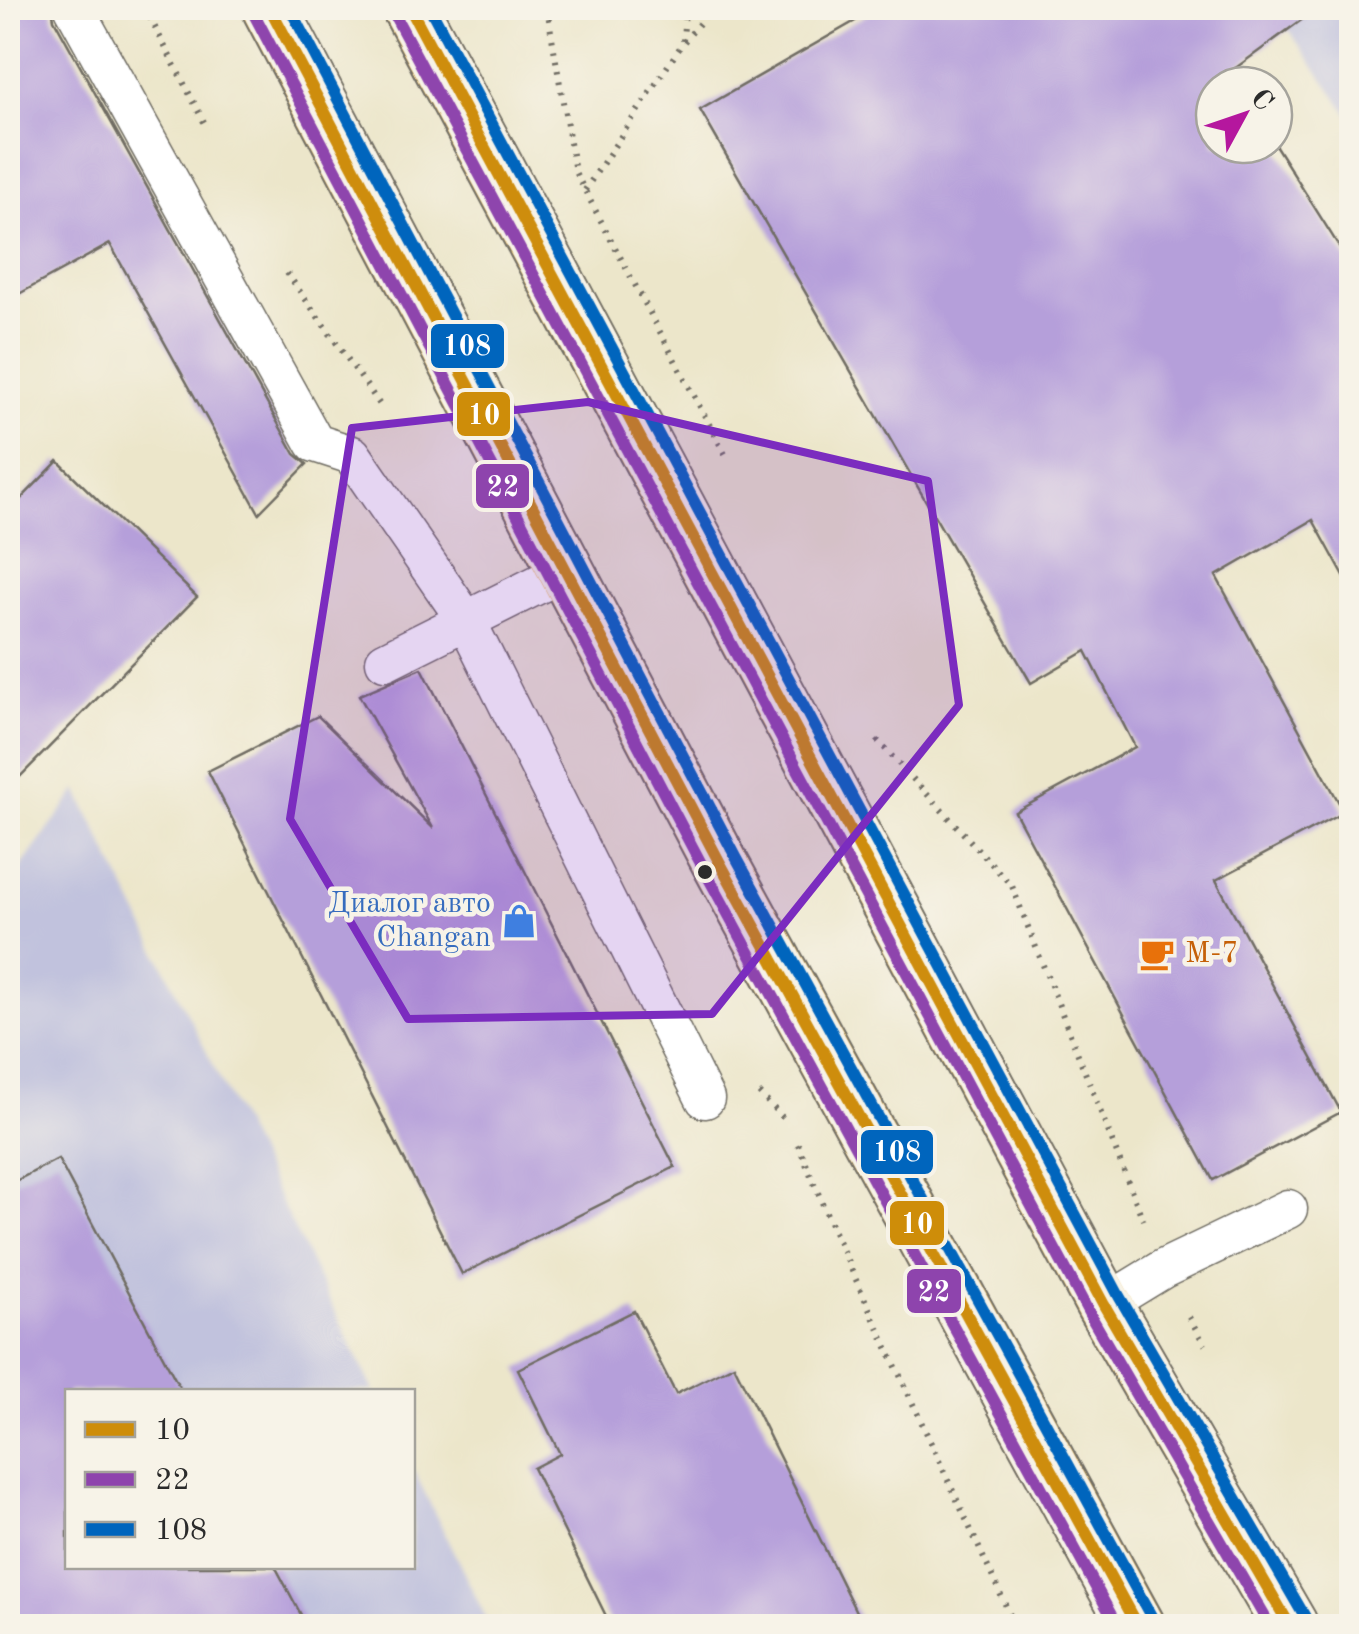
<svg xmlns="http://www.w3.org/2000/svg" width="1359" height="1634" font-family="'Old Standard TT',serif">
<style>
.industrial{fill:#c1c2dd}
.building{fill:#b59fda}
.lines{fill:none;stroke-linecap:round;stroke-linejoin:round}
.lane-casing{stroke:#6f6c63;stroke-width:41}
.primary-casing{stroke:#6f6c63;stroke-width:59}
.path{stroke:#6f6c63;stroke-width:6;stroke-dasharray:2.5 8;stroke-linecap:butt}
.lane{stroke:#fff;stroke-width:38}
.primary{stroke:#f0c469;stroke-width:55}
.bus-1-casing{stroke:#f7f3e8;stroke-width:20}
.bus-2-casing{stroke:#f7f3e8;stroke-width:20}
.bus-3-casing{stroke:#f7f3e8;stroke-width:20}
.bus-1{stroke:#ce8d09;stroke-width:12}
.bus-2{stroke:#8e44ad;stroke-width:12}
.bus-3{stroke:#0065bd;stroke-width:12}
.marked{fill:#7b2cbf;fill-opacity:0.2;stroke:#7b2cbf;stroke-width:8;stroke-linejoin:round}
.bus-dot{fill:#2b2b2b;stroke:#f7f3e8;stroke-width:4}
.labels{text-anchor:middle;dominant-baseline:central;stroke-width:9;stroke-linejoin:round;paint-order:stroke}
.shop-label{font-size:30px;fill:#366cbe;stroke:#f7f3e8;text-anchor:end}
.food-label{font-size:30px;fill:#c56008;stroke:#f7f3e8;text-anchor:start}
.line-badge{stroke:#f7f3e8;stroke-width:4}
.badge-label{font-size:28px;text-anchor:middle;font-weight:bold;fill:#fff}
</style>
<rect width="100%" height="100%" fill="#f7f3e8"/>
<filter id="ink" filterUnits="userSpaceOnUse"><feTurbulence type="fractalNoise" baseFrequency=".01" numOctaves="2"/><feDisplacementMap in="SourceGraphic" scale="20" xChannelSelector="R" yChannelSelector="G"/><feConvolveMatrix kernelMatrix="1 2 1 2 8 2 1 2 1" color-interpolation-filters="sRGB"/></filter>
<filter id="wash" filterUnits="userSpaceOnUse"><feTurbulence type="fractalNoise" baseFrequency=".0048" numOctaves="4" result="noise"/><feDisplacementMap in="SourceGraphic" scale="40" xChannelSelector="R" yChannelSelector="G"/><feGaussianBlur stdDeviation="2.25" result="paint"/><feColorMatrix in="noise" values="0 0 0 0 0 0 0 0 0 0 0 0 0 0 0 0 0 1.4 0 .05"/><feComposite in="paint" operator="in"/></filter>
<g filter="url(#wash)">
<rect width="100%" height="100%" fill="#ece6ca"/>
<g class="industrial">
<path d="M1273 8H1351V118Z"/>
<path d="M77 790 374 1391 68 1392V1566H412L413 1469 490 1626H8V885Z"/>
</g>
<g id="blocks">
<g class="building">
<path d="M8 8H52L54 19 295 454 307 464 259 513 110 244 8 300Z"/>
<path d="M878 8H1318L1230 72 1238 85H1214V145L1274 143 1352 267V591L1313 520 1216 576 1344 812 1216 880 1341 1112 1213 1180 1015 812 1135 747 1086 651 1031 683 700 110Z"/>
<path d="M58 461 197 597 8 789V512Z"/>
<path d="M422 668 675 1167 462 1274 208 771 318 716 433 828 359 695Z"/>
<path d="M58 1159 182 1392H68V1566H275L307 1626H8V1185Z"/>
<path d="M634 1311 676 1394 734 1365 863 1626H611L533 1468 560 1454 518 1369Z"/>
</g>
</g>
</g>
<g filter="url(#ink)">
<use href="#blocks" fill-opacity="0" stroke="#6f6c63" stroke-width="2.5"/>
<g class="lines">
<g class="lane-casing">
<g id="lane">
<path d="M74 8 315 443 352 455 466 620 705 1099"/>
<path d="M385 661 565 571"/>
<path d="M1104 1305 1163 1269 1288 1209"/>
</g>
</g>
<g class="primary-casing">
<g id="primary">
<path d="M270 8 721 865 1137 1626"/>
<path d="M410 8 1104 1305 1290 1626"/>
</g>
</g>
<g class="path">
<path d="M145 8 204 122"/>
<path d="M547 8 575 172 726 456"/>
<path d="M683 41 685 8"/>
<path d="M585 190 683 43 712 8"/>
<path d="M287 273 383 409"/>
<path d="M877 740 1012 886 1143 1220"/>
<path d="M759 1093 785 1120"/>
<path d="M798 1144 835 1234 1015 1626"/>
<path d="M1189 1317 1205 1345"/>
</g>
<use href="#lane" class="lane"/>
<use href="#primary" class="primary"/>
<g class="bus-1-casing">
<g id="bus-1">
<path d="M270 8 721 865 1137 1626"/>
<path d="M410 8 1104 1305 1290 1626"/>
</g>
</g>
<g class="bus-2-casing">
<g id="bus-2">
<path d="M255 16 706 873 1117 1626"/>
<path d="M395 16 1089 1313 1270 1626"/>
</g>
</g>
<g class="bus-3-casing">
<g id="bus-3">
<path d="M290 8 736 857 1152 1618"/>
<path d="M430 8 1119 1296 1305 1617"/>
</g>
</g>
<use href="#bus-1" class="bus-1"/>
<use href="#bus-2" class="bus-2"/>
<use href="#bus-3" class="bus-3"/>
</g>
</g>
<path class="marked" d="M588 402 928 481 959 705 712 1014 408 1019 290 819 352 428Z"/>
<defs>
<g id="shop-bare" transform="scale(2.7)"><path d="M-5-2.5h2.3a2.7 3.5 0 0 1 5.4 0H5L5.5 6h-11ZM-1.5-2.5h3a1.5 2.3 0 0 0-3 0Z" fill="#3f7fe0" stroke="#f7f3e8" stroke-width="2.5" paint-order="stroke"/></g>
<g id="cafe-bare" transform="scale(2.7)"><path d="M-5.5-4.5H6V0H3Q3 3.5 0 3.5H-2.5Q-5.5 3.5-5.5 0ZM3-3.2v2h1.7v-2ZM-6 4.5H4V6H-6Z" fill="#e8710a" stroke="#f7f3e8" stroke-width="2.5" paint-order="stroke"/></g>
</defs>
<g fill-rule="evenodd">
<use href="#shop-bare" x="519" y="921"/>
<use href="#cafe-bare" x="1157" y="954"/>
</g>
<circle class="bus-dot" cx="705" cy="872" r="9"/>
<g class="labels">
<g class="shop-label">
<text x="491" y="904">Диалог авто<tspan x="491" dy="34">Changan</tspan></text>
</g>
<g class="food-label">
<text x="1185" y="954">М-7</text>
</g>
</g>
<g class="line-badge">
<rect x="429" y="322" width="77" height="48" rx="10" fill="#0065bd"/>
<rect x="455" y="390" width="57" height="48" rx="10" fill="#ce8d09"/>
<rect x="474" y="462" width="57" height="48" rx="10" fill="#8e44ad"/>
<rect x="859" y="1128" width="76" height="48" rx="10" fill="#0065bd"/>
<rect x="888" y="1199" width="58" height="48" rx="10" fill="#ce8d09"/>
<rect x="905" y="1267" width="58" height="48" rx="10" fill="#8e44ad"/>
</g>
<g class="badge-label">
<text x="467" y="355">108</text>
<text x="484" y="424">10</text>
<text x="503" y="496">22</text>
<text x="897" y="1161">108</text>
<text x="917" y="1233">10</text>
<text x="934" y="1301">22</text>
</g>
<rect width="1359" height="1634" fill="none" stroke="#f7f3e8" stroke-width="40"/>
<rect x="65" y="1389" width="350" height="180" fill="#f7f3e8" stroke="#a5a39c" stroke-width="2.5"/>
<rect x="85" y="1422" width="50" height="15" fill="#ce8d09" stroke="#a5a39c" stroke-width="2.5"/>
<text x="155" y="1439" font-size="30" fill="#2b2b2b">10</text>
<rect x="85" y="1472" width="50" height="15" fill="#8e44ad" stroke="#a5a39c" stroke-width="2.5"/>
<text x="155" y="1489" font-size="30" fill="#2b2b2b">22</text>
<rect x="85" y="1522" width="50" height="15" fill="#0065bd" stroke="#a5a39c" stroke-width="2.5"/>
<text x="155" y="1539" font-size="30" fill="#2b2b2b">108</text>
<g transform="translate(1244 115) rotate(50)"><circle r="48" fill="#f7f3e8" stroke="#a5a39c" stroke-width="2.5"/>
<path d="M0-8L18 38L0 25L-18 38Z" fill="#b5179e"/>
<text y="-15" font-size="28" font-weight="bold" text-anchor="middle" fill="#2b2b2b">С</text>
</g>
</svg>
